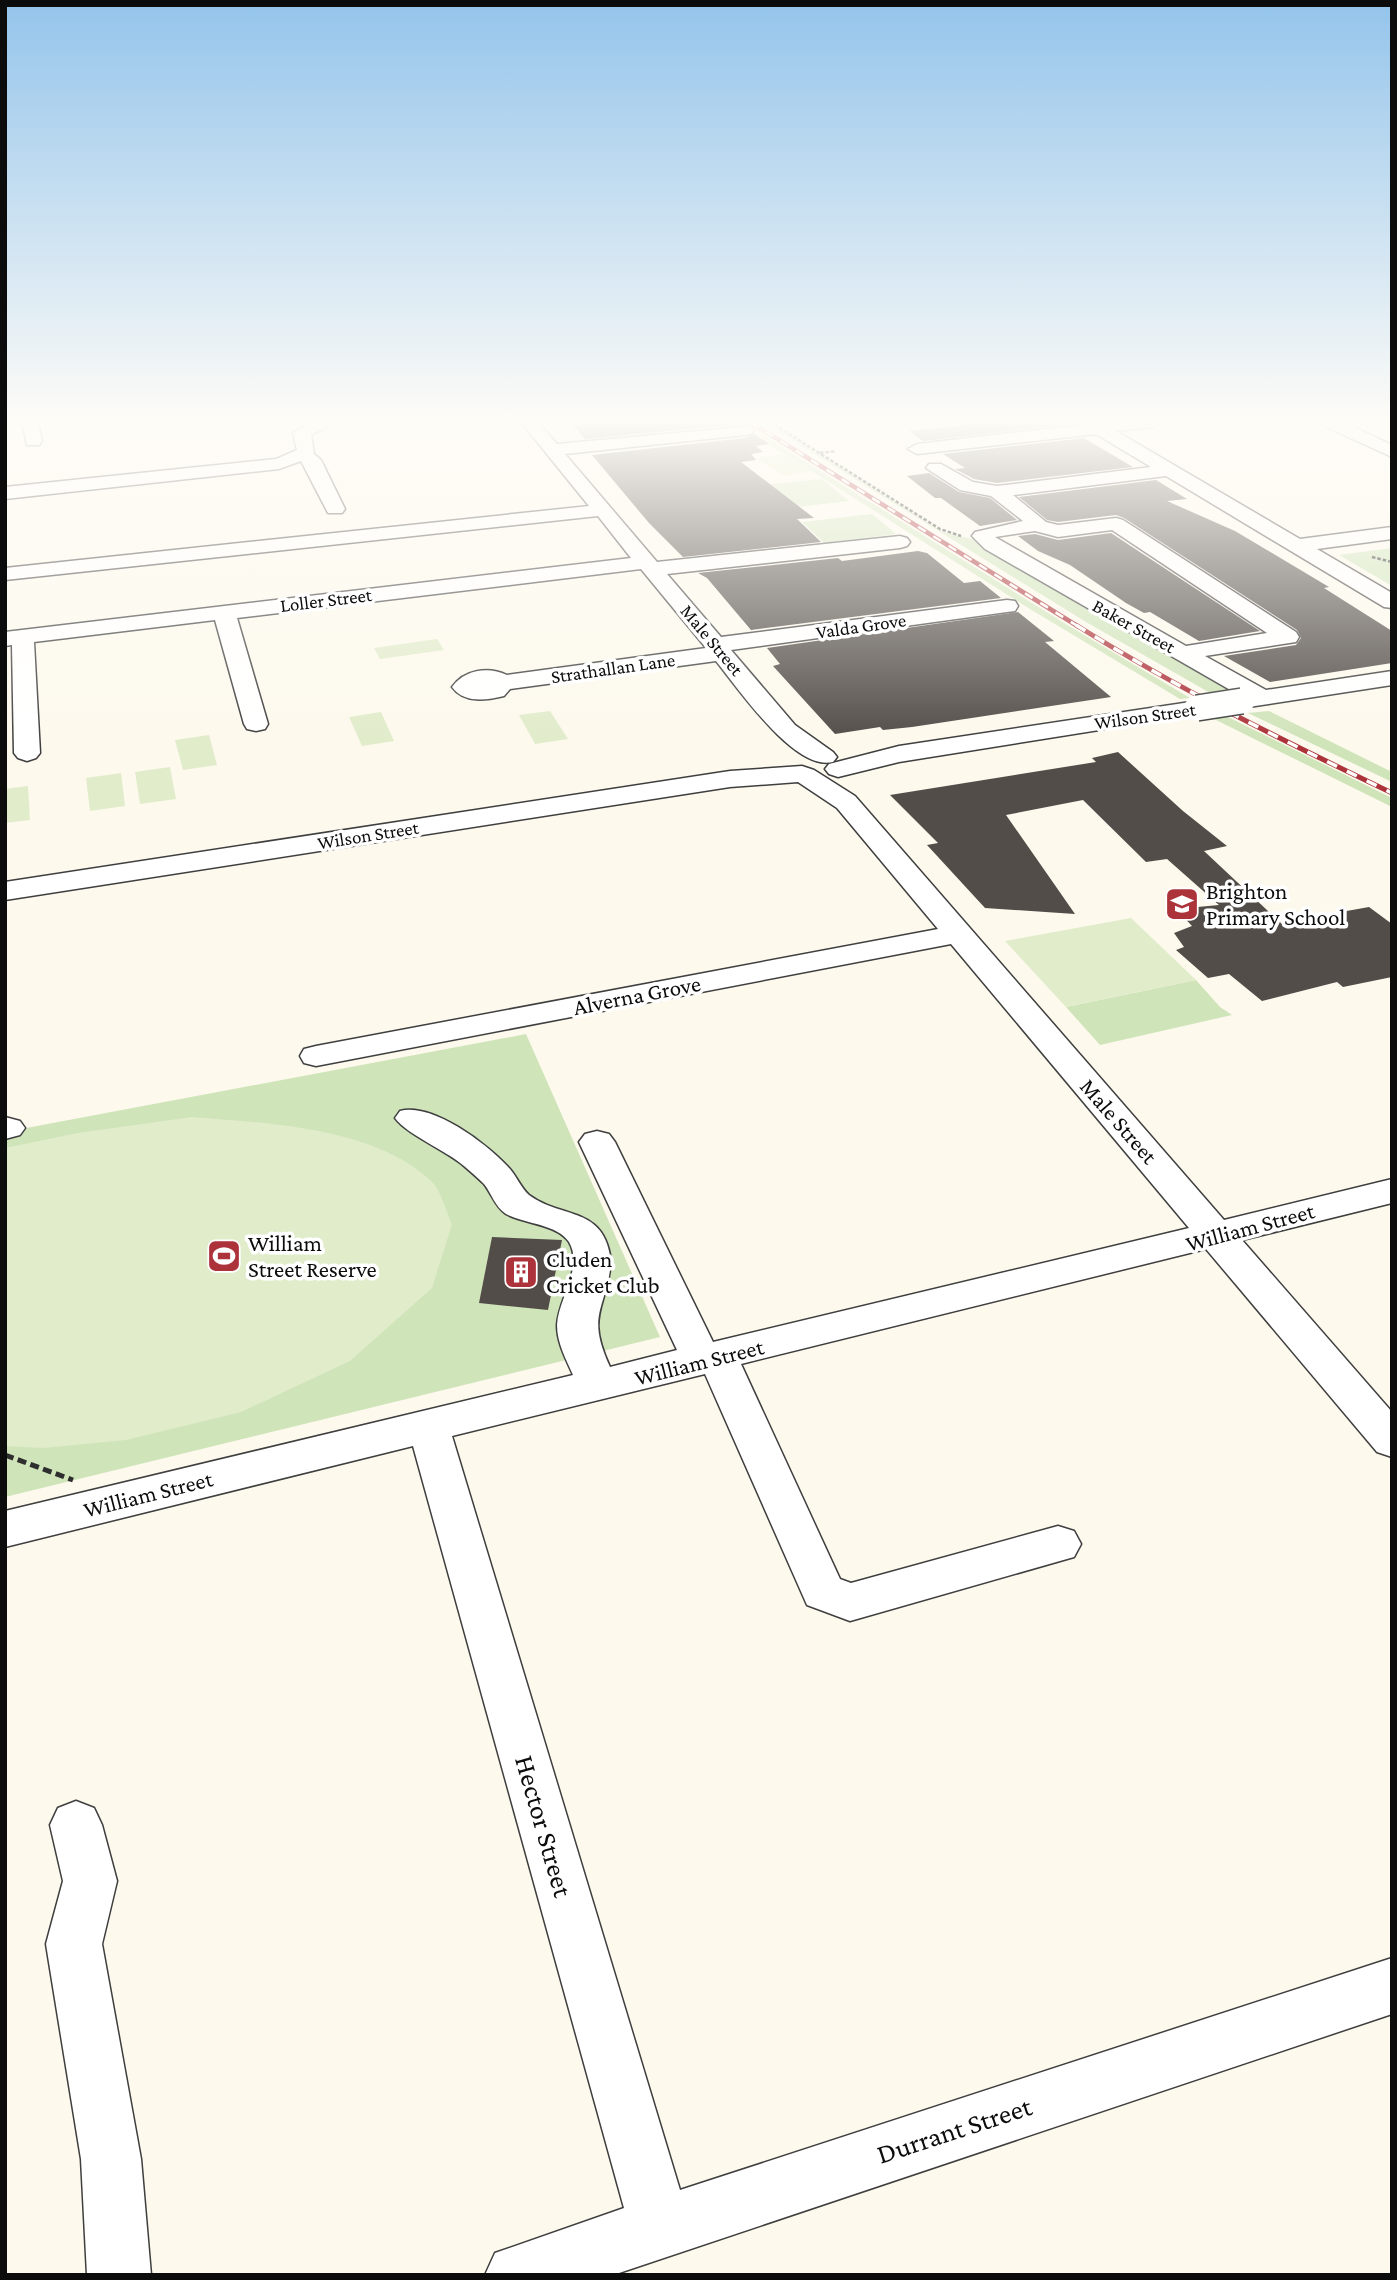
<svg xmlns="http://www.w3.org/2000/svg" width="1397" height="2280" font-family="'Crimson Pro',serif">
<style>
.green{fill:#d0e4ba}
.pitch{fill:#e1eccb}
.building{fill:#534d49}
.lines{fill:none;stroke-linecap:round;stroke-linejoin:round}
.minor-casing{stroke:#3f3f3f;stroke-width:3}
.path-far1{stroke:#2e2e2e;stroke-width:2.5;stroke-dasharray:3.5 2;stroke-linecap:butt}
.path{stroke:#2e2e2e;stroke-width:5;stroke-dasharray:9 4.5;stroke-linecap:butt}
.minor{fill:#fff;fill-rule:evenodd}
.rail-far1-casing{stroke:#ad333b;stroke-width:4.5}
.rail-casing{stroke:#ad333b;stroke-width:5}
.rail-far1{stroke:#fff;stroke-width:2.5;stroke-dasharray:9;stroke-linecap:butt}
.rail{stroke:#fff;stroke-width:3.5;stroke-dasharray:11;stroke-linecap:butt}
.minor-bridge-casing{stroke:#3f3f3f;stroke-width:28;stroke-linecap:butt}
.minor-bridge{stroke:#fff;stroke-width:25}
.labels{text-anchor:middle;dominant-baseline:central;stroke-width:7;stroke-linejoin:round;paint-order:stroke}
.far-street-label{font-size:19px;fill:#0c0c0c;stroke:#fff}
.poi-label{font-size:23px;fill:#0c0c0c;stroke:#fff;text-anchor:start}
.street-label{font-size:23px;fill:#0c0c0c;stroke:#fff}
.near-street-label{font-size:28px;fill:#0c0c0c;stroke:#fff}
</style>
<rect width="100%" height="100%" fill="#fdf9ed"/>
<g class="green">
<path d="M734 422H742L1069 626 1190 698 1180 699 1025 606Z"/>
<path d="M762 422H768L943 532 972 539 1231 690 1212 694 1086 622Z"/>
<path d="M822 479 849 501 737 514 713 490Z"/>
<path d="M872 514 896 534 824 543 802 522Z"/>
<path d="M1392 548V586L1339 555Z"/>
<path d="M1269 711 1392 772V782L1248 713Z"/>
<path d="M1226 716 1392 798V807L1212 718Z"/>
<path d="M1196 980 1220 1007 1232 1015 1100 1045 1066 1007Z"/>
<path d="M526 1034 660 1337 5 1497V1132Z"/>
</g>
<g class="pitch">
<path d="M784 454 813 471 784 476 756 458Z"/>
<path d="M437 639 444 650 380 659 374 648Z"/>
<path d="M550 711 568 739 535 744 519 715Z"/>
<path d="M381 712 394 741 362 746 349 717Z"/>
<path d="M209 735 217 765 183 770 175 740Z"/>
<path d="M170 767 176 799 140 804 135 772Z"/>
<path d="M121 773 125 806 90 811 86 778Z"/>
<path d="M28 786 30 820 5 823V789Z"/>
<path d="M1131 918 1196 980 1066 1007 1005 941Z"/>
<path d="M192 1117C266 1123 374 1127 431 1181 441 1190 446 1212 452 1224L432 1288 350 1361 241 1412 126 1440 43 1448 5 1446V1148L78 1133Z"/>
</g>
<g class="building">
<path d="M597 422H735L739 424 585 439 572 424Z"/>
<path d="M997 422H1057L1062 425 923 441 909 431Z"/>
<path d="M754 434 769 444 756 446 763 452 751 454 756 460 741 462 814 518 797 519 821 542 683 557 649 523 592 455 745 438Z"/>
<path d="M1084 438 1133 467 997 483 974 479 955 469 965 468 943 454Z"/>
<path d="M929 473 959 492 990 498 1017 520 980 526 941 498H935L907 476Z"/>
<path d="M1156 480 1187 499 1167 501 1235 531 1329 587 1324 588 1392 631V663L1270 682 1224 656 1296 645 1301 638 1297 630 1124 518 1116 515 1058 522 1047 520 1019 497Z"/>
<path d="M1111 533 1260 631 1199 641 1150 612 1144 613 1126 603 1070 565 1038 551 1018 536 1035 534 1058 540Z"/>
<path d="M918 551 927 553 964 583 980 581 1001 598 751 630 707 578 698 573 838 558 842 561Z"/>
<path d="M1018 612 1054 641 1045 642 1111 697 912 727 883 730 880 727 835 734 773 666 780 664 767 648Z"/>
<path d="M1118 752 1183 811 1227 846 1204 851 1282 924 1347 916 1341 912 1369 907 1392 924V977L1343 987 1337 982 1262 1001 1229 974 1208 978 1176 950 1184 947 1174 933 1192 926 1176 909 1219 905 1167 859 1146 862 1083 800 1006 815 1075 914 985 908 927 845 938 843 890 795 1096 762 1092 758Z"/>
<path d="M492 1237 562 1240 548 1310 479 1303Z"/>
</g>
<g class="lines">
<g class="minor-casing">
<g id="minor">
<path d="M22 422H38L42 441 39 445H27Z"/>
<path d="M314 422H336L311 435 314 454 321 460 345 509 342 513H328L301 461 279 469 5 499V487L276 459 297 450 293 433Z"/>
<path d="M521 422H538L557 444 751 426 754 430 751 434 745 435 565 454 657 562 900 536 907 538 910 542 907 546 900 548 667 574 721 637 1007 600 1015 601 1018 606 1015 611 1007 612 731 650 795 725 833 752 837 757 833 762C795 772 738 688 716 661L510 689 504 696C487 700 464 704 452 687 464 670 488 666 507 675L706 648 641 569 237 618 268 724 265 729 256 731 247 729 244 724 215 620 34 642 40 753 36 758 27 761 18 758 14 753 12 645 5 646V632L631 558 598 516 5 580V568L589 506Z"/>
<path d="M1080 422H1161L1153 427 1116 431 1300 539 1392 527V539L1317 549 1392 593V608L1384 607 1166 476 1013 495 1046 522 1058 525 1116 518 1123 520 1296 632 1299 637 1296 642 1205 656 1266 690 1392 671V685L1242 708 1234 706 1230 701 1239 695 985 549 972 536 975 532 1023 521 991 496 960 490 926 468 929 464H941L973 482 997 486 1151 467 1096 434 917 454 908 449 917 444 1082 425ZM1112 530 1267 633 1186 646 995 537 1035 531 1058 537Z"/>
<path d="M1322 422H1343L1392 445V457L1324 426Z"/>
<path d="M1197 701 1206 703 1209 708 1206 713 899 762 838 777 829 774 825 769 829 764 899 746Z"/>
<path d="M802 766 814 770 855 796 1224 1220 1392 1179V1203L1242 1240 1392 1412V1457L1377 1452 1206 1249 741 1364 840 1579 851 1583 1058 1526 1074 1531 1081 1544 1074 1557 850 1621 807 1605 705 1374 452 1436 680 2190 1392 1958V2014L613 2275H485L495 2253 624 2208 413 1446 5 1547V1511L573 1375C566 1359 557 1343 557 1325 558 1299 584 1268 569 1242 557 1224 524 1224 506 1214 495 1207 492 1194 484 1184 478 1178 471 1172 464 1166 447 1151 406 1134 395 1118L400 1111C432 1102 489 1145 510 1169 517 1177 521 1188 529 1195 563 1220 604 1205 611 1261 607 1310 585 1313 610 1367L677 1350 579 1142 585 1134 597 1131 609 1134 615 1142 713 1342 1189 1228 951 944 316 1066 304 1063 300 1056 304 1049 316 1046 938 929 837 808 798 782 730 787 5 900V882L730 771Z"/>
<path d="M5 1117 20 1121 25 1128 20 1135 5 1139Z"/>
<path d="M76 1801 94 1808 102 1825 117 1881 102 1944 141 2159 151 2275H87L81 2159 46 1944 63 1881 50 1825 58 1808Z"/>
</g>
</g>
<g class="path-far1">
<path d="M770 422 940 529 961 536"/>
<path d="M820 453 836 451"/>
<path d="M1372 557 1392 562"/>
</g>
<path class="path" d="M5 1455 73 1480"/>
<use href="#minor" class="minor"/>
<g class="rail-far1-casing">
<path id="rail-far1" d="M750 422 1079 627"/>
</g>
<g class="rail-casing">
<path id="rail" d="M1076 625C1178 689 1284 741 1392 793"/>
</g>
<use href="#rail-far1" class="rail-far1"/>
<use href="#rail" class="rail"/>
<g class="minor-bridge-casing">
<path id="minor-bridge" d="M1197 708 1242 701"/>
</g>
<use href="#minor-bridge" class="minor-bridge"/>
</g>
<linearGradient id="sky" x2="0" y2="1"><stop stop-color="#94c4eb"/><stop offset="0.57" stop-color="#fefcf7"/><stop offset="1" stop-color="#fefcf7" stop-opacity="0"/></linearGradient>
<rect width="1397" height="741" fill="url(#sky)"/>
<defs>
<g id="school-square" transform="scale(1.75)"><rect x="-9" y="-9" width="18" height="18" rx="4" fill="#ad333b" stroke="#fff"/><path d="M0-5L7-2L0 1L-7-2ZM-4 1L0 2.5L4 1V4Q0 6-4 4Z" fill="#fff"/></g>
<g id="stadium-square" transform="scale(1.75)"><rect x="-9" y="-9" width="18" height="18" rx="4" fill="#ad333b" stroke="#fff"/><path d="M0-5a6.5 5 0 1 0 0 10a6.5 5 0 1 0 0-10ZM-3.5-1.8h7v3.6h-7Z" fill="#fff"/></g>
<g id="building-square" transform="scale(1.75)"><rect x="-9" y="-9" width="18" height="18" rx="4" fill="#ad333b" stroke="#fff"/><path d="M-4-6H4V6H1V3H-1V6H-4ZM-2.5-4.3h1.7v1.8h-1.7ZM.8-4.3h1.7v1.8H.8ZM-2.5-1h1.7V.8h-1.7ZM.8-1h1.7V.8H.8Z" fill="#fff"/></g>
</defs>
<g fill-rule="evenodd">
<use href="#school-square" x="1182" y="904"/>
<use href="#stadium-square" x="224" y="1256"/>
<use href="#building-square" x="521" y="1272"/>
</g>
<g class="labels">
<g class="far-street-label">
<text transform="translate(326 600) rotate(-7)">Loller Street</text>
<text transform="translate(861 626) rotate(-8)">Valda Grove</text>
<text transform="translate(1134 626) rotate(29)">Baker Street</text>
<text transform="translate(712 640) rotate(50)">Male Street</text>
<text transform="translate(613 668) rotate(-8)">Strathallan Lane</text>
<text transform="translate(1145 716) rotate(-8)">Wilson Street</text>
<text transform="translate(368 835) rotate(-9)">Wilson Street</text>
</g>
<g class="poi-label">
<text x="1206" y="891">Brighton<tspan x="1206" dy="26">Primary School</tspan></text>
<text x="248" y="1243">William<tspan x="248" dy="26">Street Reserve</tspan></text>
<text x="546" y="1259">Cluden<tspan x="546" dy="26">Cricket Club</tspan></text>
</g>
<g class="street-label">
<text transform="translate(637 995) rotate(-11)">Alverna Grove</text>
<text transform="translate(1119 1121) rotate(49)">Male Street</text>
<text transform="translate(1250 1227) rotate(-15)">William Street</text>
<text transform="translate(699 1362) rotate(-14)">William Street</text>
<text transform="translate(148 1494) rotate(-14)">William Street</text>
</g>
<g class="near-street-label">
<text transform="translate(544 1826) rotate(74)">Hector Street</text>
<text transform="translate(954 2130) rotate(-18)">Durrant Street</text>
</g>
</g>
<rect width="1397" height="2280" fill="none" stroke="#0c0c0c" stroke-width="14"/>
</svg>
